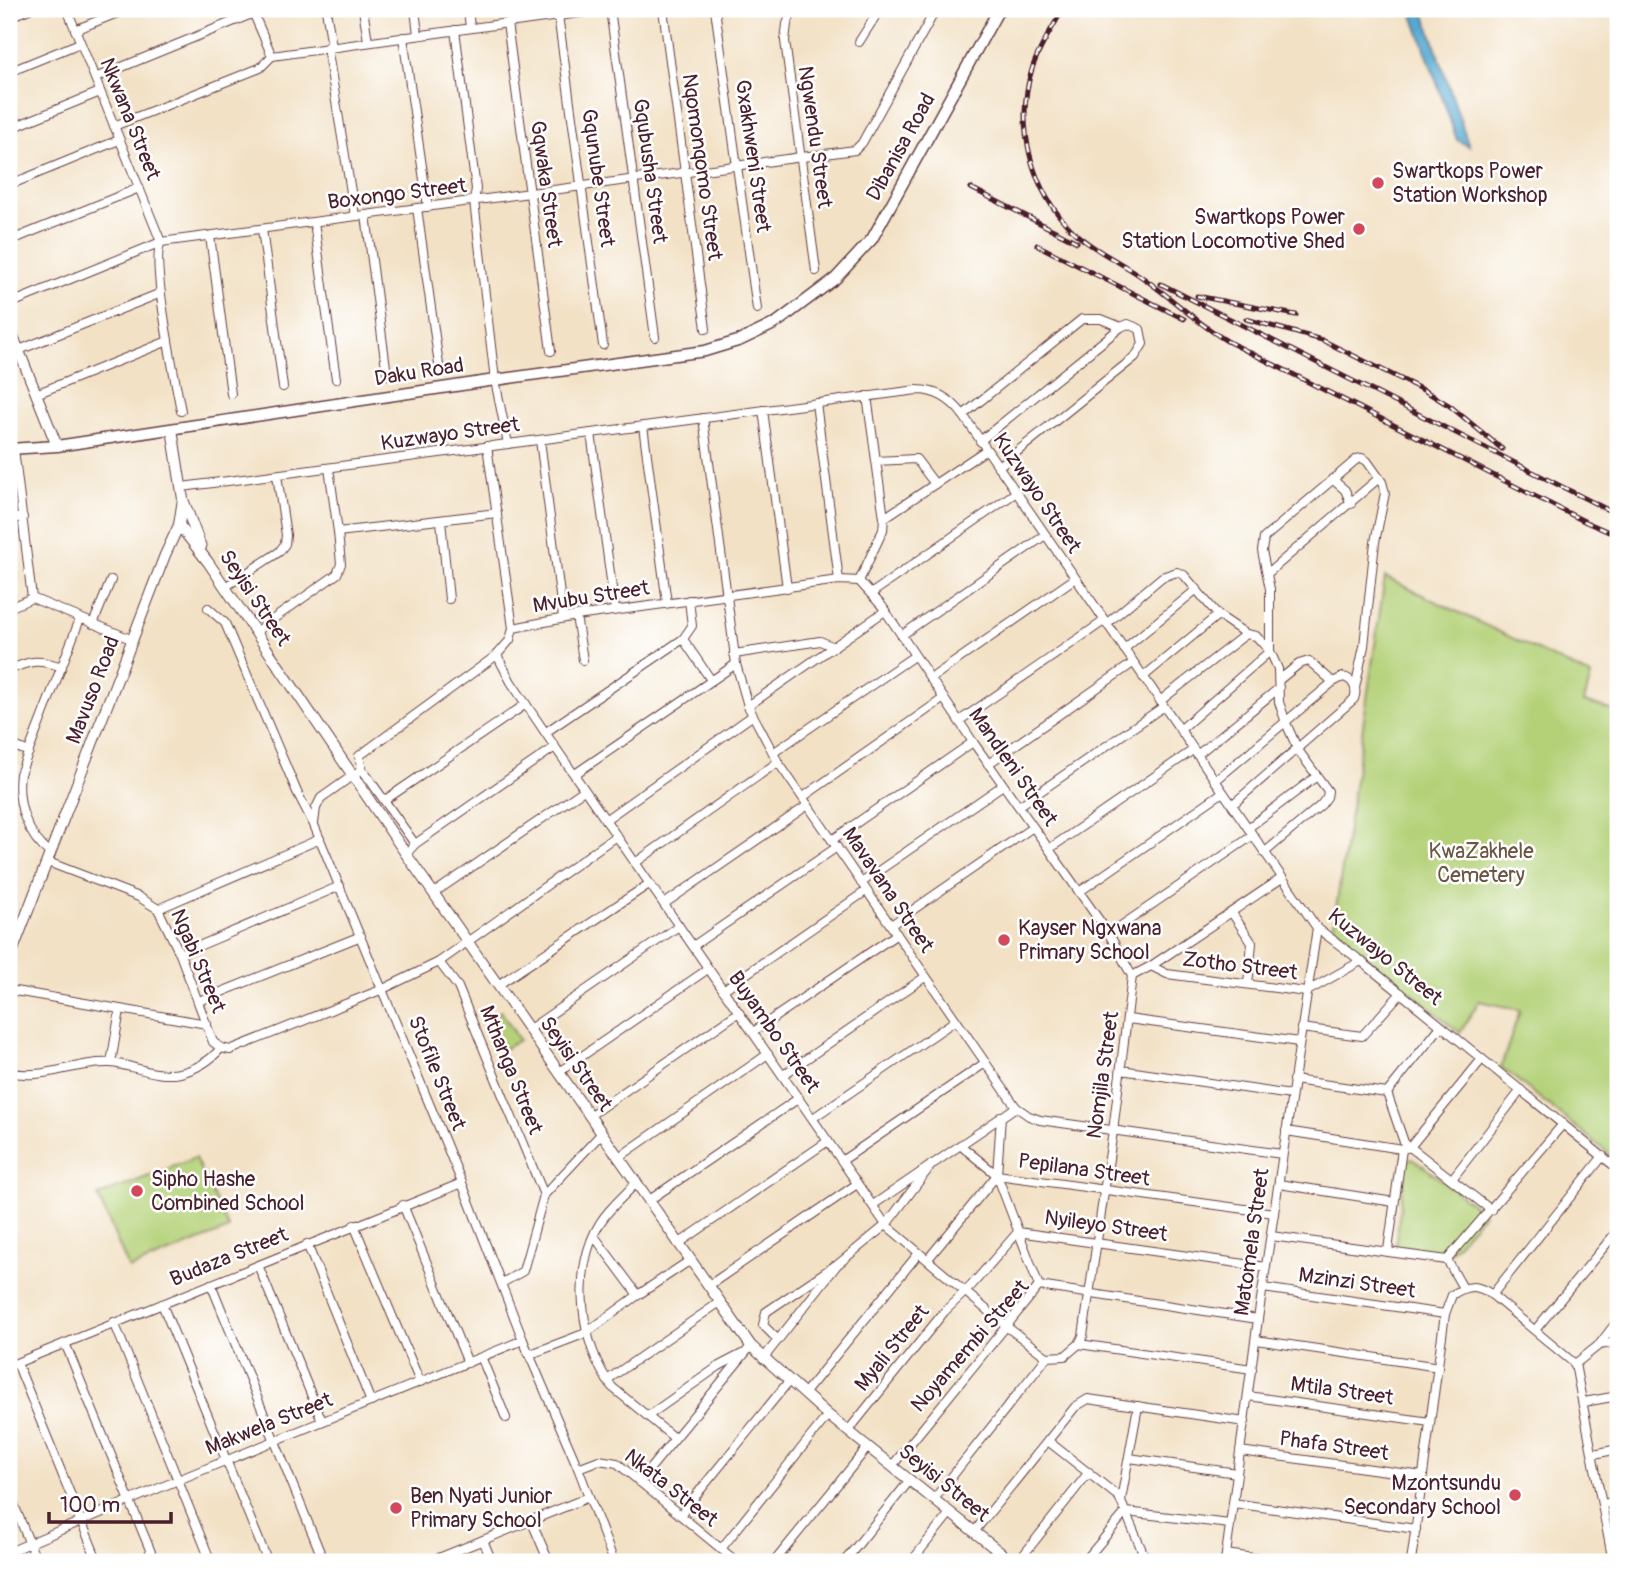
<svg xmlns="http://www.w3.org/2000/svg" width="1627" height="1571" font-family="Pangolin,sans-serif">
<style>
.green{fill:#b4d178;stroke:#7f7852;stroke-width:2}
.water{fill:#55aad1;stroke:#50647e;stroke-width:2}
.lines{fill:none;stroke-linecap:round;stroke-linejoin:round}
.minor-casing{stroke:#633c42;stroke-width:10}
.tertiary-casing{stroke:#633c42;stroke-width:12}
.secondary-casing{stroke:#633c42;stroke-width:13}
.minor{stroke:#fff;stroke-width:8}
.tertiary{stroke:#fff;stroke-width:10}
.secondary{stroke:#fff;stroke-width:10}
.rail-casing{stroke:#4a1f2b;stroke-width:5}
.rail{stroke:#fff;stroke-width:2.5;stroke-dasharray:8;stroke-linecap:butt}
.poi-dot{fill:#d1495b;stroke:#fff;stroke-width:2.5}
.labels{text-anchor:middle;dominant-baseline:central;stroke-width:5;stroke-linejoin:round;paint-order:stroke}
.street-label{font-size:21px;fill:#4a1f2b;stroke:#fff}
.poi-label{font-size:21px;fill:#4a1f2b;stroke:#fff;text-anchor:start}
.park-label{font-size:21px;fill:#6a5442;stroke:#fff}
</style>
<rect width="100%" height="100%" fill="#fff"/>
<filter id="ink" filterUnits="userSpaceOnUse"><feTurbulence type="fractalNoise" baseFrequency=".0143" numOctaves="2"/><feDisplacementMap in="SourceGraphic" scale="14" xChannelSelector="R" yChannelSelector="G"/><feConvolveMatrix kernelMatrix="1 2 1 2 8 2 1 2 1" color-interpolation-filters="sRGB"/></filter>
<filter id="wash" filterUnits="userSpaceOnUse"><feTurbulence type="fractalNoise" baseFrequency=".00686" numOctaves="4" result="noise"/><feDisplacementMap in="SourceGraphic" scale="28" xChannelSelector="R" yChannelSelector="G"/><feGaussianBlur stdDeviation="1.57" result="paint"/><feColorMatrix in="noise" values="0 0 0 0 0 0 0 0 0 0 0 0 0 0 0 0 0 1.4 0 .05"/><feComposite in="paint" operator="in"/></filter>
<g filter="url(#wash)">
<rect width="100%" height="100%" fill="#f2e1c5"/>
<g class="green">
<path d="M1385 577 1591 676 1584 702 1618 712V1161L1501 1067 1520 1010 1479 1001 1460 1033 1333 929Z"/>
<path d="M501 1011 519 1040 503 1050 485 1022Z"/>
<path d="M195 1158 229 1229 129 1269 98 1196Z"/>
<path d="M1413 1158 1484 1213 1446 1257 1395 1248 1406 1160Z"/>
</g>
<path class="water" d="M1411 9H1423L1469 146 1457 140Z"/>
</g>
<g filter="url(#ink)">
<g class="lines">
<g class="minor-casing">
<g id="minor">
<path d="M67 9 161 242C150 260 176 384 181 411"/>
<path d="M326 9 332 47"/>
<path d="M363 9 368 41"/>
<path d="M415 9 418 35"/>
<path d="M468 9 470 28"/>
<path d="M521 9 522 20"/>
<path d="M610 9 655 337"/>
<path d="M663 9 706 329"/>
<path d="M715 9 757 309"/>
<path d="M793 9 787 24 785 41 816 271"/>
<path d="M252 10 272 56"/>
<path d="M558 15 603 345"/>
<path d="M9 17 29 9"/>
<path d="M507 23 551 351"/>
<path d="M75 30 127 9"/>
<path d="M455 30 476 189 474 201 495 380 508 444"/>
<path d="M403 37 428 207"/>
<path d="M859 42 880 9"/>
<path d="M327 47 355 216"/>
<path d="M272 56 608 9"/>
<path d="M9 72 80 43"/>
<path d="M95 78 254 13"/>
<path d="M114 126 260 68 272 56"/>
<path d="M9 129 100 92"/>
<path d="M9 185 119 140"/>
<path d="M417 208 439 365"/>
<path d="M366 215 387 375"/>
<path d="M314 222 336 379"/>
<path d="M262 229 283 387"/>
<path d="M210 236 231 394"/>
<path d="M9 241 139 188"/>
<path d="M9 304 161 242 855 150 862 143 936 9"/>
<path d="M19 350 161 293"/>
<path d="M36 394 168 341"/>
<path d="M867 396 884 518"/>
<path d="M816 403 839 580"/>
<path d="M763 410 787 588"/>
<path d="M963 415 1082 319H1101L1121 327"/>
<path d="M703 418 736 664 748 706 778 762 1016 1107 1029 1116 1040 1120 1282 1154"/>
<path d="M643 426 667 603"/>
<path d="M591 433 615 610"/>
<path d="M540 440 563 618"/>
<path d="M980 441 1121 327 1128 324 1140 329 1143 344 1135 357 998 467"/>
<path d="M487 446 513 628"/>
<path d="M876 461 916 459 935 484"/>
<path d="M329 468 338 532 497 513"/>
<path d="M1332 479 1345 490 1351 504"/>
<path d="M182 487 917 390C937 390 951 399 963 415L1317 928 1361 961 1618 1169"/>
<path d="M9 519 23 517"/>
<path d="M441 521 449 599"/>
<path d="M1268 573 1379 478"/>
<path d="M859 581 883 530 884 518 986 450"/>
<path d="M225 587 279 552 285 544 286 535 277 475"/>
<path d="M872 593 1015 493"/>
<path d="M32 598 133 640"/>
<path d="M9 608 32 598 14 449"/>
<path d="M208 608 225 623 297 792 314 825 462 1183 523 1340 578 1468 614 1562"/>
<path d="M576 616 583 660"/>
<path d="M93 624 111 580"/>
<path d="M1106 624 1162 577 1177 572 1184 575 1218 615 1246 634 1256 636 1270 651 1278 669 1279 702 1286 723 1298 750 1328 791 1327 797 1321 805 1264 853"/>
<path d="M255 632 337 574 341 564 338 532"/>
<path d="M902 635 1044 536"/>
<path d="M683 639 692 626 689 600"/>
<path d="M1124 649 1197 589"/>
<path d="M734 654 820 641 834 647"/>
<path d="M497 655 511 682 555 747 886 1225 1007 1327 1047 1357 1065 1356 1079 1344 1083 1336 1113 1131 1132 976 1109 934 973 742 882 606 859 581"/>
<path d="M9 670C31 660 39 659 62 667"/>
<path d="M1143 677 1218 615"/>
<path d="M930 679 1074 579"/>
<path d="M1279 680 1299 664 1309 661 1333 682"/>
<path d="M1160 701 1246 634"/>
<path d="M748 706 885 611"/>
<path d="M959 721 1104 621"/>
<path d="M1180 730 1270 651V589L1262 551 1264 538 1357 459 1362 458 1367 461 1382 482 1385 493 1375 542 1364 646 1355 688"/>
<path d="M546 732 683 639 711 680"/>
<path d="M9 744 29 752"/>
<path d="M773 753 914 656"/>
<path d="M1197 755 1279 688"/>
<path d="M988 764 1133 663"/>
<path d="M362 769 415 844"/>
<path d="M575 774 736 664"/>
<path d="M1215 781 1333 682 1343 677C1353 679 1358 689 1354 699L1232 805"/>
<path d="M803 797 944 698"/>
<path d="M385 800 526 704"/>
<path d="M1019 806 1163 707"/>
<path d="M605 820 752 716"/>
<path d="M314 823 316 808 321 798 362 769 359 756 497 655 510 640 513 628 576 616 839 580 859 581"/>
<path d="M1248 828 1317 776"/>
<path d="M832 840 973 742"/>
<path d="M1049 849 1193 750"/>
<path d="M51 854C27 836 16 804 20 774L80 619"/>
<path d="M406 854 415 844 555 747"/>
<path d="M48 862 139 897 158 909 180 954 213 1042 221 1048 230 1050 383 989 439 962 616 836"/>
<path d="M635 863 778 762"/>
<path d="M861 883 1003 785"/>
<path d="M1079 892 1223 792"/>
<path d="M434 893 584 790"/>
<path d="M664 904 808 805"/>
<path d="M158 909 320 839"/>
<path d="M1232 913 1252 943 1248 984"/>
<path d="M891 925 1033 827"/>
<path d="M1109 934 1252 836"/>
<path d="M693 946 837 847"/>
<path d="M180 954 340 886"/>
<path d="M439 962 458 987 544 1195"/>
<path d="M1151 966 1167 974 1306 992 1361 961"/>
<path d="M1132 976 1151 966 1282 878"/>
<path d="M498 985 649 884"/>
<path d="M9 990 207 1024"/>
<path d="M723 990 866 891"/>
<path d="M199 1001 361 936"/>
<path d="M1128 1019 1299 1042"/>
<path d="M1301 1028 1362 1036 1401 993"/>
<path d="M528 1030 679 926"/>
<path d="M753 1032 897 934"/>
<path d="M111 1063 120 1010"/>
<path d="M1121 1070 1291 1095"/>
<path d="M9 1072C43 1081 76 1061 111 1063 133 1065 157 1078 180 1073 197 1069 210 1061 221 1048"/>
<path d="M559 1072 708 969"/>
<path d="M783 1075 925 977"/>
<path d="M1293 1080 1387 1093"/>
<path d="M1387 1093 1441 1026"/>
<path d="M1387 1093 1406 1148"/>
<path d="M589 1116 739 1012"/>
<path d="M1001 1116 997 1175 1039 1286"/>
<path d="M813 1118 956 1020"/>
<path d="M1286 1131 1402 1149 1410 1147 1482 1059"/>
<path d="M960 1145 997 1175"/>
<path d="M1410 1147 1491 1210"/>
<path d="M618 1158 768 1054"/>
<path d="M843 1160 985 1063"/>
<path d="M1452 1179 1521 1090"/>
<path d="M636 1183C624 1196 609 1208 600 1223 571 1269 580 1345 612 1387L674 1438"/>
<path d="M1279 1184 1394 1202"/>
<path d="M648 1201 799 1098"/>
<path d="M403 1205 468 1363"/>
<path d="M873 1205 1016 1107"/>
<path d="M354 1225 420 1382"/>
<path d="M594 1236 638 1295"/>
<path d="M1271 1236 1447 1260"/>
<path d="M307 1244 371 1402"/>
<path d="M678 1244 828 1141"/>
<path d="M1388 1250 1402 1149"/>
<path d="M928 1259 997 1175 1274 1213"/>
<path d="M1447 1260 1563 1124"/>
<path d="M1447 1260 1463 1288"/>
<path d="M258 1265 322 1421"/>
<path d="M502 1283 523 1271 544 1195 601 1134"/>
<path d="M211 1284 324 1562"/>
<path d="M708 1286 857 1184"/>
<path d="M1039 1286 1258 1319"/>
<path d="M1263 1288 1445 1314"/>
<path d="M1492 1295 1603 1156"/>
<path d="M162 1304 268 1562"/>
<path d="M114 1322 211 1562"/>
<path d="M1536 1329 1618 1230"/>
<path d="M778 1340 763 1325 766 1312 834 1266"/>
<path d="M1256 1340 1439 1367"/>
<path d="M65 1343 155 1562"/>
<path d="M1079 1344 1252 1369"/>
<path d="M1599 1345 1618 1342"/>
<path d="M531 1354 586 1333 638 1295 689 1261"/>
<path d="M482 1359 506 1418"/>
<path d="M763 1359 837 1265 886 1225 932 1164"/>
<path d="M17 1363 98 1562"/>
<path d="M1575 1364 1599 1345 1618 1320"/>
<path d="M9 1366 462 1183"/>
<path d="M607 1380 720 1302"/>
<path d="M804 1394 919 1253"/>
<path d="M1248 1396 1430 1422"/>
<path d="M1584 1402 1618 1396"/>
<path d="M648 1416 719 1366 742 1354"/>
<path d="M848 1431 944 1312 971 1286 1018 1232 1266 1267"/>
<path d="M1048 1441 1119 1497 1147 1562"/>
<path d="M1240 1451 1423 1476"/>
<path d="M1594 1454 1618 1449"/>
<path d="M1129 1458 1237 1473"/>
<path d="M892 1466 1039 1286"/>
<path d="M578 1468 599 1460 617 1463 737 1562"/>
<path d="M639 1482 751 1346"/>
<path d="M9 1492 37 1562"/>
<path d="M934 1499 1047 1357"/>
<path d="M1121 1500 1138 1406"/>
<path d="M1233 1503 1416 1529"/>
<path d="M1603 1504 1618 1501"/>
<path d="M680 1515 789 1381"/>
<path d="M531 1520 549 1562"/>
<path d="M974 1532 1075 1407 1088 1399 1245 1422"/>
<path d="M483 1540 492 1562"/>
<path d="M721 1549 828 1415"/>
<path d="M9 1552 178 1480 523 1340"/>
<path d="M1226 1554 1282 1562"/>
<path d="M429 1562 589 1497"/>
<path d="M774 1562 868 1447"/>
<path d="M844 1562 910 1480"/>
<path d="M911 1562 950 1513"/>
<path d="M1018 1562 1089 1472"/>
<path d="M1084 1562 1126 1512 1230 1524"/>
<path d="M1225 1562 1258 1319 1317 928"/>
<path d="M1411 1562 1445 1314 1452 1295C1467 1285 1477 1284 1492 1295L1575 1364 1613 1562"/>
</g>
</g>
<g class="tertiary-casing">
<g id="tertiary">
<path d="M9 326 57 446"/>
<path d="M184 502 201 547"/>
<path d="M179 525 208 562 406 854 751 1346 828 1415 1012 1562"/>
<path d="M9 960 165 555 179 525 183 499 172 429"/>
</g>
</g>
<g class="secondary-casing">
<path id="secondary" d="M9 449 57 446 495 380 705 351 741 340 776 323 836 278 872 239 999 9"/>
</g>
<use href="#minor" class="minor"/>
<use href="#tertiary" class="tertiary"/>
<use href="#secondary" class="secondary"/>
<g class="rail-casing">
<g id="rail">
<path d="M1063 9C1053 27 1040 46 1033 66 1014 123 1030 191 1075 233 1096 252 1123 263 1146 280 1174 300 1197 323 1227 341L1586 522 1618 536"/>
<path d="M971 188 1077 242"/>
<path d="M1037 245 1184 319"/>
<path d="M1161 284 1618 515"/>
<path d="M1197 296 1296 315"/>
<path d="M1246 319 1322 340 1427 392 1450 406 1502 449"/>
</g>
</g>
<use href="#rail" class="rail"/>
</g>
</g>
<g class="poi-dot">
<circle cx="1378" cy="183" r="7"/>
<circle cx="1359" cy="229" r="7"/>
<circle cx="1004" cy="940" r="7"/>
<circle cx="137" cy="1191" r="7"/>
<circle cx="1515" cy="1495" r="7"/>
<circle cx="396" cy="1508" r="7"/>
</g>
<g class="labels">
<g class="street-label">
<text transform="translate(130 119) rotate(68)">Nkwana Street</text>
<text transform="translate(815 137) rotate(82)">Ngwendu Street</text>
<text transform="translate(901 147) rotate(-61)">Dibanisa Road</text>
<text transform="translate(753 156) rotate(82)">Gxakhweni Street</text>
<text transform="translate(702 167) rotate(82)">Nqomonqomo Street</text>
<text transform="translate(650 171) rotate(82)">Gqubusha Street</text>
<text transform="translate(598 178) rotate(82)">Gqunube Street</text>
<text transform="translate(546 184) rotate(82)">Gqwaka Street</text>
<text transform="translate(397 194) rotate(-7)">Boxongo Street</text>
<text transform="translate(419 372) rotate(-9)">Daku Road</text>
<text transform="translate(450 434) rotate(-8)">Kuzwayo Street</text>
<text transform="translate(1037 493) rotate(56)">Kuzwayo Street</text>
<text transform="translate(591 597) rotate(-9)">Mvubu Street</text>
<text transform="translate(255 598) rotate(56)">Seyisi Street</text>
<text transform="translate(93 690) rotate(-69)">Mavuso Road</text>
<text transform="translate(1013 767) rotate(55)">Mandleni Street</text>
<text transform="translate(888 890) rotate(56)">Mavavana Street</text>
<text transform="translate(1385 957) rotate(39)">Kuzwayo Street</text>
<text transform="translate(198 961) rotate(67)">Ngabi Street</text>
<text transform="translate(1240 966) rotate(7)">Zotho Street</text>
<text transform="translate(774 1032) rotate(55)">Buyambo Street</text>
<text transform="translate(576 1064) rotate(55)">Seyisi Street</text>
<text transform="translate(511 1070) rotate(68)">Mthanga Street</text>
<text transform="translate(437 1073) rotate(68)">Stofile Street</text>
<text transform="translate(1103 1075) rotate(-82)">Nomjila Street</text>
<text transform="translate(1084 1170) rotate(8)">Pepilana Street</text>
<text transform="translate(1106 1226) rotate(8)">Nyileyo Street</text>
<text transform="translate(1252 1242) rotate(-82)">Matomela Street</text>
<text transform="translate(229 1257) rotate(-22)">Budaza Street</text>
<text transform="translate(1357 1283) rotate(8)">Mzinzi Street</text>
<text transform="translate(970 1346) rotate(-49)">Noyamembi Street</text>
<text transform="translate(892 1348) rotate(-51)">Myali Street</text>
<text transform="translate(1342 1391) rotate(8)">Mtila Street</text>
<text transform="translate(269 1424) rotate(-22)">Makwela Street</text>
<text transform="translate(1334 1446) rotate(8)">Phafa Street</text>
<text transform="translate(944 1483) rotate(39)">Seyisi Street</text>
<text transform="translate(671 1488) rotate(38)">Nkata Street</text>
</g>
<g class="poi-label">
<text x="1392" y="171">Swartkops Power<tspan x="1392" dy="24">Station Workshop</tspan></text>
<text x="1345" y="217" text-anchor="end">Swartkops Power<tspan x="1345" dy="24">Station Locomotive Shed</tspan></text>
<text x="1018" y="928">Kayser Ngxwana<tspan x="1018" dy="24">Primary School</tspan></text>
<text x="151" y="1179">Sipho Hashe<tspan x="151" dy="24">Combined School</tspan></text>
<text x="1501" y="1483" text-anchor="end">Mzontsundu<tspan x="1501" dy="24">Secondary School</tspan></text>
<text x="410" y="1496">Ben Nyati Junior<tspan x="410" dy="24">Primary School</tspan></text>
</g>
<g class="park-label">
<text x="1481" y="851">KwaZakhele<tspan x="1481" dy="24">Cemetery</tspan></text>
</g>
</g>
<rect width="1627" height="1571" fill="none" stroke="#fff" stroke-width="35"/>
<path d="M49 1512v10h122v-10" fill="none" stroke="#4a1f2b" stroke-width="3.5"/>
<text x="60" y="1512" font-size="21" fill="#4a1f2b" stroke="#ffffff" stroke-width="5" paint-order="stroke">100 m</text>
</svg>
